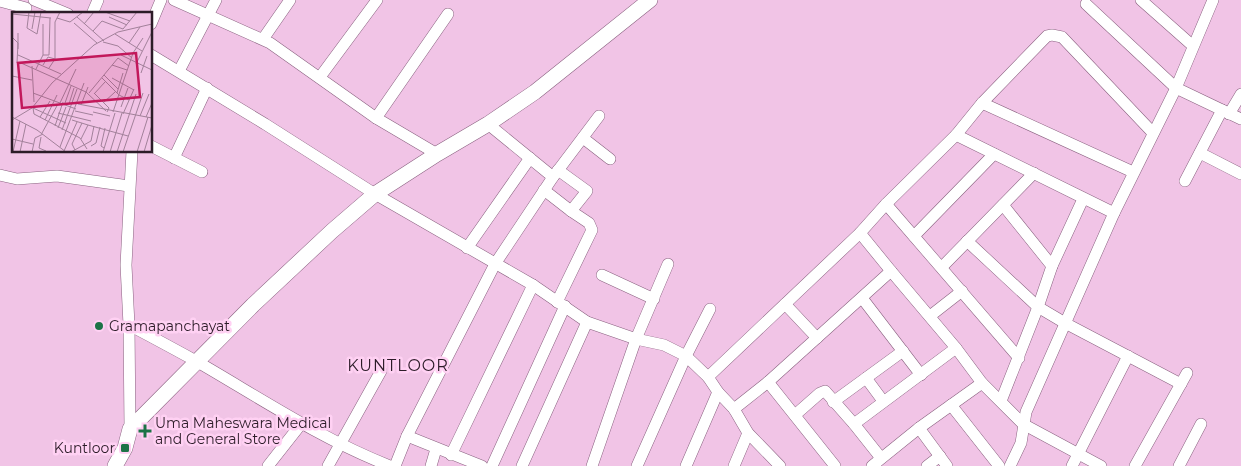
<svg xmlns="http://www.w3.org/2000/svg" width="1241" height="466" font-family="Montserrat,sans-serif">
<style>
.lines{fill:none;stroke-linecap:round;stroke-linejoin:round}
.street-casing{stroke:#8a6280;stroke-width:12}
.secondary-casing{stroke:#8a6280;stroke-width:16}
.street{stroke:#fff;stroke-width:11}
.secondary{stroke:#fff;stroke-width:15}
.poi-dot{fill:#1d7347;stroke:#ffd1f3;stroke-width:2}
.labels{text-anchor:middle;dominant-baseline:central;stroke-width:5;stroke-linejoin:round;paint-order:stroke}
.poi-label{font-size:14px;fill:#2c1c28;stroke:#ffd1f3;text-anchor:start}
.quarter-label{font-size:16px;letter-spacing:1px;fill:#2c1c28;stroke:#ffd1f3}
.inset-road{fill:none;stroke:#a2819a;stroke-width:1}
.view{fill:#c2185b;fill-opacity:0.15;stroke:#c2185b;stroke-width:2.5}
.inset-edge{fill:none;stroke:#2c1c28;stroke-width:2.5}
</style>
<rect width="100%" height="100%" fill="#f1c4e6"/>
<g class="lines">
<g class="street-casing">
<g id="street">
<path d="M34 0 68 14"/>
<path d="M174 0 270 43 376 118 437 154"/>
<path d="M1141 0 1193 46"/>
<path d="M0 1 26 8"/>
<path d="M1086 4 1176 88 1241 119"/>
<path d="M92 14 98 0"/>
<path d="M151 24 161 0"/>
<path d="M263 39 290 0"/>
<path d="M151 55 265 124 375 194 533 285 587 322 636 339 664 345 686 356 708 377 718 392 734 409 748 433 780 466"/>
<path d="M179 71 216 0"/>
<path d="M320 77 377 0"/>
<path d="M982 103 1133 172"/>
<path d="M1229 114 1241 94"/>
<path d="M376 118 448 14"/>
<path d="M488 124 553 177"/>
<path d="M956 135 1114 213"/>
<path d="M583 138 610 159"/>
<path d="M151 146 202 172"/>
<path d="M1200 153 1241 174"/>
<path d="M174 158 207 88"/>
<path d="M558 170 587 191 571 211"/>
<path d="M0 175 17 179 57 176 129 186"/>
<path d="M1185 181 1222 110"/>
<path d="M544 190 571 211 589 223 592 230 557 302"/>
<path d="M886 204 1019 358"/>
<path d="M1003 205 1052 266"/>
<path d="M860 233 891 271 956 348 982 383 1023 424 1101 466"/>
<path d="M914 236 994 154"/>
<path d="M967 241 1038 307 1065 323 1181 384"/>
<path d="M467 248 530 158"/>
<path d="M942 267 1034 173"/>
<path d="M602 275 654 299"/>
<path d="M862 298 921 375"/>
<path d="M785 304 817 338"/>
<path d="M930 316 962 291"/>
<path d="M129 325C152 337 174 349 196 361 260 398 321 439 390 466"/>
<path d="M708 377 860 233 886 204 956 135 982 103 1047 36 1052 35 1062 37 1153 133"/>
<path d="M866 378 883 401"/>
<path d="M768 382 835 466"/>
<path d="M1001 401 1038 307 1052 266 1083 199"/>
<path d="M833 402 903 351"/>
<path d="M951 405 999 466"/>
<path d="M734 409 768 382 891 271"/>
<path d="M795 415 820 393 825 391 854 424 881 458"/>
<path d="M854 424 956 348"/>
<path d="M919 428 947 466"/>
<path d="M130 429 129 325 126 265 132 151"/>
<path d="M407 436 482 466"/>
<path d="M451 455 533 285"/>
<path d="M268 466 301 424"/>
<path d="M328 466 381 371"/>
<path d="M395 466 407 436 495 264 553 177 599 116"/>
<path d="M431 466 436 449"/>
<path d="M492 466 565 306"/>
<path d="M522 466 587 322"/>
<path d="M592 466 636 339 668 264"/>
<path d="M637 466 686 356 710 309"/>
<path d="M686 466 718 392"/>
<path d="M734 466 748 433"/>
<path d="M872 466 919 428 982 383"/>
<path d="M927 466 940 456"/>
<path d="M1010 466 1021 443 1026 412 1114 213 1176 88 1213 0"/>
<path d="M1072 466 1128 356"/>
<path d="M1135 466 1187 373"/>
<path d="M1179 466 1201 424"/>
</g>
</g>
<g class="secondary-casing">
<path id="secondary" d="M115 466 125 448 130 429 253 305 332 231 375 194 437 154 488 124 535 92 650 0"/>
</g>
<use href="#street" class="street"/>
<use href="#secondary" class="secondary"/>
</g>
<g class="poi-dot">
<circle cx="99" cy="326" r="5"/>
<path d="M142.5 423.5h5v5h5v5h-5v5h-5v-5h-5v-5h5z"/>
<rect x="120" y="443" width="10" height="10" rx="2.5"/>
</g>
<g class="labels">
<g class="poi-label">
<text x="109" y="326">Gramapanchayat</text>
<text x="155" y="423">Uma Maheswara Medical<tspan x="155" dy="16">and General Store</tspan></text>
<text x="115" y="448" text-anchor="end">Kuntloor</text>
</g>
<g class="quarter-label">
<text x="398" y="365">KUNTLOOR</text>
</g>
</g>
<g transform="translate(12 12)">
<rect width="140" height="140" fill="#f1c4e6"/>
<path class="inset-road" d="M17 0 15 16 25 22 29 0M93 0 118 9M0 2 39 6M65 5 92 29M97 5 115 13M45 6 58 10 71 0M62 11 85 31M72 12 82 0M20 17 23 0M111 17 125 0M81 19 90 9 111 17M6 21V37M103 22 130 39M0 25 6 31 5 51M91 30 106 34 120 46M117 31 128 15M6 43 49 62M31 43H37L38 6M109 43 140 58M9 51 74 80 94 99M124 52 140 20M31 53 36 45 43 47M100 53 115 58M20 54 22 90M37 56 43 47V10L48 0M24 57 31 43V12M129 61 135 44M92 63 106 77M0 64 20 68M90 66 107 83 117 88M100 66 122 78M21 81 64 97M77 81 106 46 117 54M82 81 97 96 95 100M105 81 111 61M82 82 93 70M53 91 59 74M91 91 103 80M57 92 62 76M66 92 140 106M47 93 64 57M69 93 76 75M109 95 116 76M21 96 22 102 68 126 75 137M21 96 54 111M63 99 81 103M81 100 98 104M101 100 121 41 131 26M46 101 79 109M111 102 122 77M128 104 137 82M0 105 25 118 54 140M28 105 38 89M134 105 140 91M0 108 20 96 40 71 82 33 106 20 140 12M33 108 45 83M60 108 76 113 69 127M76 113 116 124M43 114 51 90M46 116 54 95M50 118 65 77M30 121 46 92M29 125 27 136 34 139M0 127 21 132M79 134 84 131 88 115M48 135 72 71M92 136 89 134 93 116M63 138 60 132 70 111M52 139 65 110M1 140 8 109M8 140 14 112M20 140 23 126 31 122M59 140 79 129 82 114M91 140 103 101M98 140 110 101M105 140 124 82M111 140 131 81M125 140 136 105M132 140 140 113"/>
<path class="view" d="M124 41 128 85 10 96 6 51Z"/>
<rect width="140" height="140" class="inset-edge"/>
</g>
</svg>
